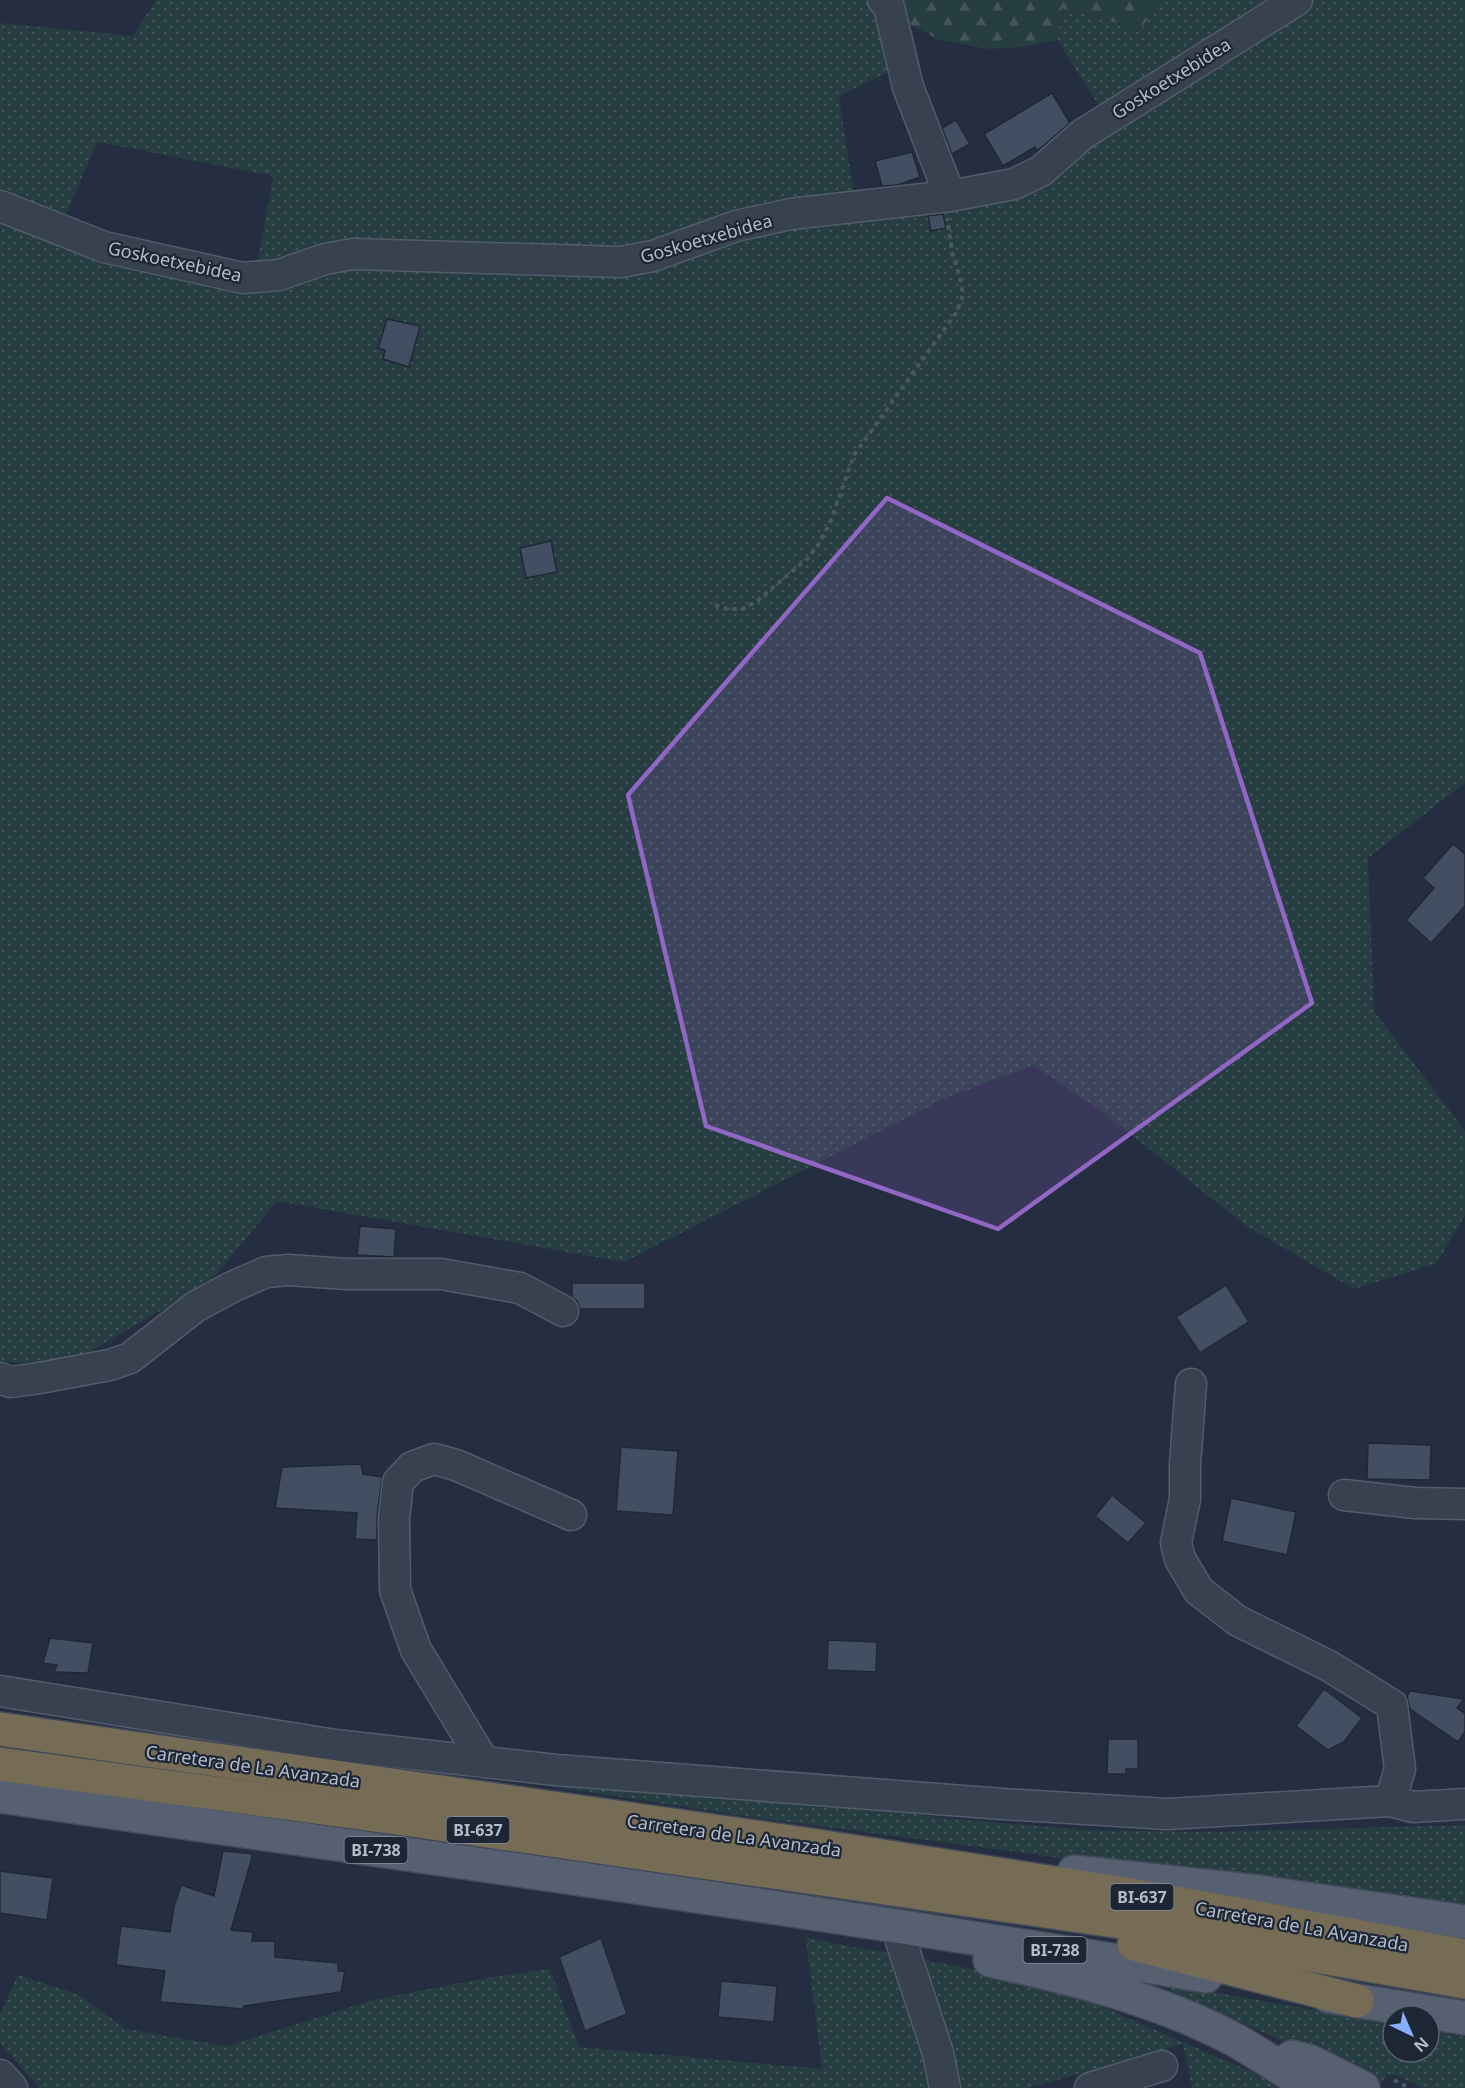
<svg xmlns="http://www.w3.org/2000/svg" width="1465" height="2088" font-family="'Noto Sans',sans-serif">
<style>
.grass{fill:url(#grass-dots)}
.forest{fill:url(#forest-firs)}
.building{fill:#434e62;stroke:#1f2837;stroke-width:1.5}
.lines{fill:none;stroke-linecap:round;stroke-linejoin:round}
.minor-casing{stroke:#535c6b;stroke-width:33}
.major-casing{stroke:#414a59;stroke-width:36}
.highway-casing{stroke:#404958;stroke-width:36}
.path{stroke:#445a5e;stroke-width:4;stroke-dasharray:4.5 4.5;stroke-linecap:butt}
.minor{stroke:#384150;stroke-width:30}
.major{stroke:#566070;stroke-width:33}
.highway{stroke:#766b55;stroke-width:33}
.marked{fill:#9266c4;fill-opacity:0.2;stroke:#9266c4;stroke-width:4.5;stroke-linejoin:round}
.labels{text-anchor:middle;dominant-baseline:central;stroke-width:4.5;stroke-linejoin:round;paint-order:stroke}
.shield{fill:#1d2635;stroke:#878f9e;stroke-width:1.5}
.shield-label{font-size:16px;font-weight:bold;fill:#b4bccb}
.street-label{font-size:18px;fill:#b4bccb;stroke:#1d2635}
</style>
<defs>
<pattern id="grass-dots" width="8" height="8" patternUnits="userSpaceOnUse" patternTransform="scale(1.5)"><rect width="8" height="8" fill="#263d41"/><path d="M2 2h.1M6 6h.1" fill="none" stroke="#43575b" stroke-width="1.8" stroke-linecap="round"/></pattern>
<pattern id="forest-firs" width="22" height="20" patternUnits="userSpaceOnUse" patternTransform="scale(1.5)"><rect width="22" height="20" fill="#263d41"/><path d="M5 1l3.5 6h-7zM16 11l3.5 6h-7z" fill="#43575b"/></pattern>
</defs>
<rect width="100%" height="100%" fill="#242e40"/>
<g class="grass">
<path d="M156 0H867L879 12 890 71 839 96 854 196 632 253 257 266 273 176 97 142 63 222 0 198V23L133 36Z"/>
<path d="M1157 0H1277L1101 109 1057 40 1062 8 1114 22 1137 32 1155 11Z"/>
<path d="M1313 0H1465V783L1368 858 1374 1011 1465 1131V1215L1437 1263 1354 1289 1248 1227 1098 1109 1034 1065 947 1097 624 1262 277 1201 210 1282 63 1367 0 1361V217L94 253 260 292 365 262 635 269 762 228 1039 186 1114 130Z"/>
<path d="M523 1782 815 1801 950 1819 1087 1830 1199 1832 1465 1825V1911L751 1817Z"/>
<path d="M806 1938 989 1972 1098 2005 1254 2073 1280 2088H1192L1183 2044 1029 2088H39L0 2043V2014L18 1975 77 1994 126 2029 227 2046 377 1999 492 1977 550 1969 579 2047 822 2069Z"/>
<path d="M1150 1981 1393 2024V2052H1429V2031L1465 2037V2088H1423L1396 2075 1388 2074 1379 2085Z"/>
</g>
<path class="forest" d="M896 0H1157L1155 11 1137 32 1114 22 1062 8 1057 40 1022 47 989 49 939 40 908 23Z"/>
<g class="building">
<path d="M1052 93 1070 123 1037 151 1035 147 1003 166 984 134Z"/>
<path d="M956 120 970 144 952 154 942 128Z"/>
<path d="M912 152 920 177 897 185 882 186 875 161Z"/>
<path d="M943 214 946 228 931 231 928 216Z"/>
<path d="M387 319 420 326 409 367 383 359 385 350 378 348Z"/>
<path d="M551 541 557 572 526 578 520 548Z"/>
<path d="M1453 844 1465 854V906L1431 943 1406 920 1434 888 1423 878Z"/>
<path d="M360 1226 396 1229 394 1257 357 1255Z"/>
<path d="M572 1283H645V1309H580L577 1301 572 1297Z"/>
<path d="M1226 1285 1249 1322 1200 1353 1176 1317Z"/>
<path d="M1368 1443 1431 1445 1430 1480 1367 1479Z"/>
<path d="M621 1447 678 1451 673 1515 616 1511Z"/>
<path d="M361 1464 363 1474 382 1477 377 1517V1540L355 1539 357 1513 275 1508 282 1467Z"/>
<path d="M1112 1495 1146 1523 1128 1543 1095 1516Z"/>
<path d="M1231 1498 1296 1512 1287 1555 1222 1541Z"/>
<path d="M50 1638 93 1643 88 1673 54 1672 57 1665 43 1663Z"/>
<path d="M828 1640 877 1642 876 1672 827 1670Z"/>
<path d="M1324 1689 1362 1718 1344 1742 1328 1750 1296 1726Z"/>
<path d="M1410 1691 1464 1699 1457 1708 1465 1713V1731L1458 1742 1410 1709 1407 1696Z"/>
<path d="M1108 1739H1138V1769H1126V1774H1107Z"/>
<path d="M223 1851 253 1854 231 1930 253 1932 252 1941H275V1957L338 1963V1971H345L341 1992 244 2006 243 2009 160 2002 165 1971 116 1965 121 1926 170 1932 174 1907 181 1885 214 1896Z"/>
<path d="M0 1871 53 1878 47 1920 0 1913Z"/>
<path d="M601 1938 627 2014 585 2031 559 1957Z"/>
<path d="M721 1981 777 1986 774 2022 718 2017Z"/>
</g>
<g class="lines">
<g class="minor-casing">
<g id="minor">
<path d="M883 0 889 7 908 87 950 196"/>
<path d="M0 206 104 247 243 278 279 275 325 259 353 254 621 262 653 256 736 226 791 214 950 196 1014 184 1041 171 1083 134 1297 0"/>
<path d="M0 1378 10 1382 34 1379 110 1365 130 1358 195 1307 232 1287 266 1272 288 1270 347 1274H441L520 1288 563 1311"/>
<path d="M1191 1384 1185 1464V1499L1176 1543 1180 1559 1199 1591 1238 1621 1329 1666 1392 1705 1400 1769 1390 1801"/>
<path d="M1344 1495 1415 1503 1465 1504"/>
<path d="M0 1691 335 1745 556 1770 1003 1804 1167 1814 1390 1801 1413 1807 1465 1804"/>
<path d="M484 1762 416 1650 395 1590 394 1519 398 1482 412 1467 434 1459 456 1465 571 1515"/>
<path d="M901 1941 938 2053 945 2088"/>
<path d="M0 2075 12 2088"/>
<path d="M1090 2088 1162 2066"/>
</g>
</g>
<g class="major-casing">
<g id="major">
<path d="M0 1796C402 1854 805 1908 1206 1976"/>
<path d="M1074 1872 1259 1892 1465 1922"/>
<path d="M990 1960C1073 1978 1161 2000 1237 2041 1263 2056 1288 2074 1315 2088"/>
<path d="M1328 1996 1465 2018"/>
<path d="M1292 2057 1311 2062 1363 2088"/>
</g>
</g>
<g class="highway-casing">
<g id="highway">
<path d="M0 1729 818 1846 1132 1895 1465 1956"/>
<path d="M0 1764 418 1821 1121 1922 1465 1982"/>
<path d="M1134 1944 1357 2001"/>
</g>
</g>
<g class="path">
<path d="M715 605 727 609H743L757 601 808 558 817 547 830 523 854 455 956 313 962 299V286L952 251 947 218"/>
<path d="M1394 2080 1409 2088"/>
</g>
<use href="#minor" class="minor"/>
<use href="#major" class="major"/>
<use href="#highway" class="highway"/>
</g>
<path class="marked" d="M887 498 1200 653 1312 1003 998 1229 706 1126 628 795Z"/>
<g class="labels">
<g class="shield">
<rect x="446.5" y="1817" width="63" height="26" rx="4.5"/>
<rect x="344.5" y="1837" width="63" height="26" rx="4.5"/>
<rect x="1110.5" y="1884" width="63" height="26" rx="4.5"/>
<rect x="1023.5" y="1937" width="63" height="26" rx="4.5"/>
</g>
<g class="shield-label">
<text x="478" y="1830">BI-637</text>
<text x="376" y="1850">BI-738</text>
<text x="1142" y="1897">BI-637</text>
<text x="1055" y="1950">BI-738</text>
</g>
<g class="street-label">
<text transform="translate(1171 78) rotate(-32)">Goskoetxebidea</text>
<text transform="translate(706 238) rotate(-16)">Goskoetxebidea</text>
<text transform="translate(175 261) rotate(12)">Goskoetxebidea</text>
<text transform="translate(253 1766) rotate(8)">Carretera de La Avanzada</text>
<text transform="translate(734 1835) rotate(8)">Carretera de La Avanzada</text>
<text transform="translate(1302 1926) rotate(10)">Carretera de La Avanzada</text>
</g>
</g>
<g transform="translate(1411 2034) rotate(136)"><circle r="28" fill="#1d2635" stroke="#596271" stroke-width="1.5"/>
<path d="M0-4.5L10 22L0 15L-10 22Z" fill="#88affc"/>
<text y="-9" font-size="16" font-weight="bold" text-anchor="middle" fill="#b4bccb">N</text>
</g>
</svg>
